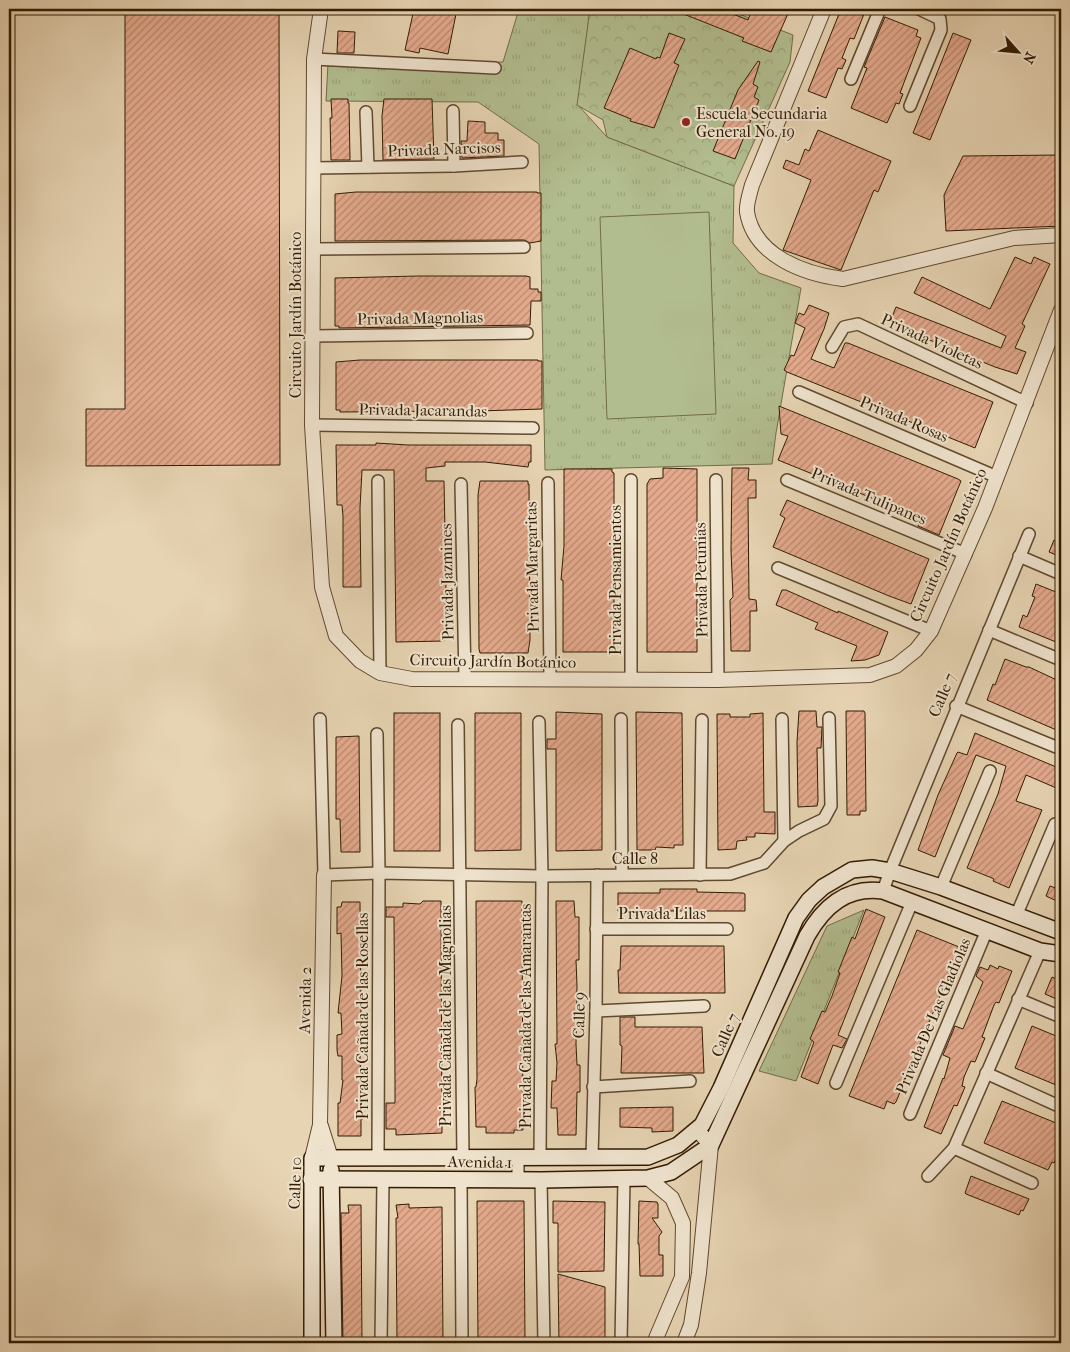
<svg xmlns="http://www.w3.org/2000/svg" width="1070" height="1352" font-family="'IM FELL French Canon',serif">
<style>
.grass{fill:url(#grass-tufts);stroke:#726c48}
.park{fill:url(#park-crowns);stroke:#726c48}
.pitch{fill:#b2bd8f;stroke:#726c48}
.building{fill:url(#building-hatch);stroke:#321b02}
.lines{fill:none;stroke-linecap:round;stroke-linejoin:round}
.minor-casing{stroke:#5f492e;stroke-width:14}
.tertiary-casing{stroke:#5f492e;stroke-width:16}
.secondary-casing{stroke:#321b02;stroke-width:18}
.minor{stroke:#efe3ce;stroke-width:11}
.tertiary{stroke:#efe3ce;stroke-width:14}
.secondary{stroke:#efe3ce;stroke-width:15}
.poi-dot{fill:#8f2418;stroke:#efe3ce;stroke-width:2}
.labels{text-anchor:middle;dominant-baseline:central;stroke-width:4;stroke-linejoin:round;paint-order:stroke}
.poi-label{font-size:16px;fill:#321b02;stroke:#efe3ce;text-anchor:start}
.street-label{font-size:16px;fill:#321b02;stroke:#efe3ce}
</style>
<defs>
<pattern id="grass-tufts" width="24" height="20" patternUnits="userSpaceOnUse" patternTransform="scale(1.25)"><rect width="24" height="20" fill="#b2bd8f"/><path d="M3 7l-1-3M5 7V3M7 7l1-3M15 17l-1-3M17 17v-4M19 17l1-3" fill="none" stroke="#9aa27a"/></pattern>
<pattern id="park-crowns" width="20" height="18" patternUnits="userSpaceOnUse" patternTransform="scale(1.25)"><rect width="20" height="18" fill="#b2bd8f"/><path d="M2 6a3 3 0 1 1 6 0M12 15a3 3 0 1 1 6 0" fill="none" stroke="#9aa27a"/></pattern>
<pattern id="building-hatch" width="6" height="6" patternUnits="userSpaceOnUse" patternTransform="scale(1.25)"><rect width="6" height="6" fill="#e5aa8d"/><path d="M-1 1l2-2M0 6l6-6M5 7l2-2" fill="none" stroke="#ba8a71"/></pattern>
</defs>
<rect width="100%" height="100%" fill="#e7d4b3"/>
<filter id="stains"><feTurbulence type="fractalNoise" baseFrequency=".004" numOctaves="4"/><feColorMatrix values="0 0 0 0 .2 0 0 0 0 .09 0 0 0 0 .02 0 0 0 .5 -.17"/></filter>
<radialGradient id="worn" r=".72"><stop offset=".6" stop-color="#630" stop-opacity="0"/><stop offset="1" stop-color="#630" stop-opacity=".3"/></radialGradient>
<g class="grass">
<path d="M519 9H590L578 105 607 137 734 186 733 243 759 273 801 288 776 433 772 464 545 470 539 144 478 102 326 101 328 64 503 62Z"/>
<path d="M864 910 796 1081 759 1071 827 926Z"/>
</g>
<path class="park" d="M590 9H726L793 35 790 62 734 186 607 137 603 120 577 105Z"/>
<path class="pitch" d="M709 212 716 414 607 419 600 217Z"/>
<g class="building">
<path d="M125 9H279L280 465 86 466V409H125Z"/>
<path d="M414 9H457L448 54 420 48 419 53 405 50Z"/>
<path d="M671 9H720L748 20 752 9H790L771 52 742 41 744 38Z"/>
<path d="M841 9H866L854 39 850 38 842 58 846 60 842 69 838 68 826 98 808 91Z"/>
<path d="M885 17 918 30 916 36 921 38 900 93 903 94 899 104 896 103 887 123 851 108 867 68 864 67Z"/>
<path d="M338 31 355 32 354 53H337Z"/>
<path d="M669 33 685 39 674 63 679 65 654 128 630 121 631 119 604 108 630 48 656 59 657 57 660 58Z"/>
<path d="M953 33 971 40 930 140 913 133Z"/>
<path d="M758 61 760 62 753 84 758 87 754 97 759 100 735 159 713 151 738 90Z"/>
<path d="M331 99H348V103H349L350 160H331L330 118H332Z"/>
<path d="M384 99H432L434 159 383 160 382 116Z"/>
<path d="M468 121 485 122V133H498V140H504V156L462 158 461 141H467Z"/>
<path d="M818 130 891 161 878 192 874 190 841 270 783 250 811 180 783 168 786 160 799 165 805 149 809 151Z"/>
<path d="M1061 155V226L946 231 944 195 963 156Z"/>
<path d="M356 192H537V193H541V241L530 243 524 240 335 241V194Z"/>
<path d="M1015 257 1031 264 1034 257 1050 264 1022 324 1025 326 1015 348 1026 352 1017 374 995 367 903 329 890 322 896 307 1001 348 1006 336 914 293 922 277 990 309Z"/>
<path d="M418 276H526L530 277V289H538V292H541V301H531L530 325 339 328V326H335V278Z"/>
<path d="M809 305 829 313 824 329 811 359 834 368 845 343H848L993 402 975 448 787 372 784 370 791 355 794 356 805 328 795 323 799 313 804 315Z"/>
<path d="M360 360H538V361H542V409L479 411 340 412V410H336V362Z"/>
<path d="M779 406 958 479 961 481 939 535 918 526 921 518 778 460 788 436 781 434Z"/>
<path d="M376 443 408 445H531V462H529L528 467 485 462H445V466L426 468V481H444L446 583 444 641 396 642 394 470H362L360 508 361 587H343V516L342 505H337L336 445H376Z"/>
<path d="M663 468 697 469V652H647V484L650 479 663 478Z"/>
<path d="M732 468H749L748 480H756V498H748L749 599 756 600 757 611H750V651H731L730 600 733 597 731 551Z"/>
<path d="M564 469H612V472L614 473V648H613V652H563V580H561L564 546Z"/>
<path d="M480 481H528V484H529L530 640 528 653H480L479 649 478 495Z"/>
<path d="M787 500 929 559 911 604 889 596 773 547 785 518 780 515Z"/>
<path d="M1054 540 1061 543V557L1049 552Z"/>
<path d="M1036 584 1061 594V644L1019 627 1023 615 1027 617 1035 597 1032 596Z"/>
<path d="M782 590H786L838 613V611L888 632 879 655 865 660 851 661 857 646 815 629 818 623 776 605Z"/>
<path d="M1005 659 1026 667H1029L1061 682V732L987 700 993 684 995 685Z"/>
<path d="M799 711H816L817 727H822L821 748H817L818 801 817 806 798 807 797 742Z"/>
<path d="M846 711H864L865 713 866 811H860V815H847Z"/>
<path d="M556 712 602 714V850L556 851V749H547V739H556Z"/>
<path d="M636 712 682 713 683 842V845H674V848L656 847 655 850H637Z"/>
<rect x="394" y="713" width="46" height="138"/>
<path d="M475 713H521V850L475 851Z"/>
<path d="M763 713 764 812H775V834L755 833V837H746L747 840 737 841 736 849 718 850 717 714H730V717H750V714Z"/>
<path d="M975 733 1061 769V790L1026 775 1016 801 1042 810 1009 888 993 881 994 879 992 878 967 868 998 794 1006 766 976 755 935 857 918 850 938 795 957 753 958 752 967 755Z"/>
<path d="M359 736 360 852H341L340 819H336V737Z"/>
<path d="M1050 886 1061 890V903L1046 896Z"/>
<path d="M660 889H697V892L743 893 745 894V911H618V893H660Z"/>
<path d="M423 901H441L442 1133 396 1135V1129H386V1103H395V1082L394 917H386V907H403V903L420 904Z"/>
<path d="M476 901H522L523 1130H514V1133H486V1127H476L475 1087H476L477 1079Z"/>
<path d="M556 901H574L575 917H579V960H576L577 986 576 1044 577 1065H580V1092H577L576 1135H558L557 1108H551L552 1081H556L557 1063 555 1044H557Z"/>
<path d="M342 902H360L361 1008 360 1059 363 1119H361V1136H338V1103H340L343 1080H342V1056H338L337 1050V1035L342 1034 341 1013H338L342 976 341 933 337 934V907H341Z"/>
<path d="M866 909 885 917 838 1035 847 1039 842 1048 833 1045 818 1084 801 1077 814 1042 810 1039 822 1011 825 1012 832 996 840 973 838 972 852 937 855 939Z"/>
<path d="M917 930 959 947V950L896 1102 894 1104 887 1101 884 1109 849 1096Z"/>
<path d="M621 946H724L725 993H619L618 970H620Z"/>
<path d="M990 965 998 969 999 966 1012 971 999 1003 996 1002 994 1005 982 1037 985 1038 975 1062 971 1061 964 1077 962 1086 965 1087 957 1106 954 1105 941 1134 924 1127 943 1078 944 1079 950 1058 943 1055 955 1026 963 1029 971 1010 983 982 976 976 980 967 988 970Z"/>
<path d="M1052 977 1061 981V1001L1045 994Z"/>
<path d="M620 1017H635V1027H702L704 1073H621L622 1046 620 1045Z"/>
<path d="M1032 1026 1061 1038V1087L1015 1068Z"/>
<path d="M1002 1101 1061 1125V1148L1054 1163 1052 1162 1048 1170 984 1143Z"/>
<path d="M673 1107V1131L652 1132V1128L620 1127V1108Z"/>
<path d="M971 1176 1029 1199 1023 1211 1021 1210 1019 1215 966 1194 965 1193Z"/>
<path d="M477 1201H524L525 1343H478Z"/>
<path d="M553 1201 605 1202 604 1271 558 1272V1223H553Z"/>
<path d="M639 1201 657 1202 658 1204V1218H652L662 1232 659 1236V1255H663V1276H640L639 1244H638Z"/>
<path d="M409 1204V1208L442 1207 443 1343H397L396 1218H398L396 1205Z"/>
<path d="M348 1205H361L362 1343H343L341 1213H349Z"/>
<path d="M558 1274 605 1287V1343H559Z"/>
</g>
<g class="lines">
<g class="minor-casing">
<g id="minor">
<path d="M314 59 495 68"/>
<path d="M851 79 880 9"/>
<path d="M910 106 941 30 940 19 919 9"/>
<path d="M453 111 454 166"/>
<path d="M366 112 368 167"/>
<path d="M313 168 454 166 522 162"/>
<path d="M314 249 524 247"/>
<path d="M313 336 527 333"/>
<path d="M832 347 844 327 858 324 1027 403"/>
<path d="M799 392 997 477"/>
<path d="M312 425 533 428"/>
<path d="M716 480 718 680"/>
<path d="M787 480 966 554"/>
<path d="M378 481 380 673"/>
<path d="M548 483 550 680"/>
<path d="M461 484 465 679"/>
<path d="M1019 556 1061 574"/>
<path d="M778 568 931 631"/>
<path d="M989 630 1061 660"/>
<path d="M631 679V480"/>
<path d="M956 706 1061 749"/>
<path d="M320 719 324 875 379 873 542 876 730 874 764 863 784 841 799 831 824 819 831 806 829 718"/>
<path d="M621 719 622 874"/>
<path d="M782 719 784 841"/>
<path d="M539 722 542 876 540 1157"/>
<path d="M458 725 463 1157"/>
<path d="M377 734 379 873 378 1158"/>
<path d="M700 875 702 720"/>
<path d="M941 887 990 771"/>
<path d="M883 891 890 871 1029 534"/>
<path d="M1016 916 1055 824"/>
<path d="M596 929H727"/>
<path d="M1018 999 1061 1017"/>
<path d="M596 1011 704 1006"/>
<path d="M986 1073 1061 1107"/>
<path d="M836 1083 912 902"/>
<path d="M593 1087 690 1081"/>
<path d="M910 1114 987 930"/>
<path d="M954 1148 1032 1183"/>
<path d="M592 1157 596 1011 597 875"/>
<path d="M928 1176 954 1148 1040 951"/>
<path d="M461 1179 462 1343"/>
<path d="M518 1180V1157"/>
<path d="M541 1180 544 1343"/>
<path d="M381 1343 383 1179"/>
<path d="M621 1343 624 1178"/>
</g>
</g>
<g class="tertiary-casing">
<g id="tertiary">
<path d="M321 9 314 59 312 425 322 587 336 636 360 661 380 673 412 679 718 680 870 675 896 666 916 650 931 631 985 508 1061 310"/>
<path d="M824 9 752 185C750 193 746 204 747 212 754 256 804 274 843 279L1014 238 1061 235"/>
<path d="M321 1126 331 1158"/>
<path d="M312 1158 320 1125 324 875"/>
<path d="M648 1178 672 1198 683 1223 682 1277 654 1343"/>
<path d="M684 1343 691 1325 699 1273 711 1145 697 1130"/>
</g>
</g>
<g class="secondary-casing">
<g id="secondary">
<path d="M331 1170 334 1343"/>
<path d="M311 1179 541 1180 648 1178 671 1172 711 1145 807 936C824 906 847 886 883 891L1040 951 1061 954"/>
<path d="M312 1343V1158L648 1157 678 1145 702 1125 721 1088 796 918 809 900 823 887 852 870 872 868 890 871 941 887 1061 932"/>
</g>
</g>
<use href="#minor" class="minor"/>
<use href="#tertiary" class="tertiary"/>
<use href="#secondary" class="secondary"/>
</g>
<circle class="poi-dot" cx="686" cy="122" r="5"/>
<g class="labels">
<g class="poi-label">
<text x="696" y="113">Escuela Secundaria<tspan x="696" dy="18">General No. 19</tspan></text>
</g>
<g class="street-label">
<text transform="translate(444 149) rotate(-2)">Privada Narcisos</text>
<text transform="translate(295 315) rotate(-90)">Circuito Jardín Botánico</text>
<text transform="translate(420 318) rotate(-1)">Privada Magnolias</text>
<text transform="translate(932 341) rotate(25)">Privada Violetas</text>
<text transform="translate(423 410) rotate(1)">Privada Jacarandas</text>
<text transform="translate(904 419) rotate(23)">Privada Rosas</text>
<text transform="translate(869 496) rotate(23)">Privada Tulipanes</text>
<text transform="translate(948 545) rotate(-66)">Circuito Jardín Botánico</text>
<text transform="translate(532 567) rotate(-91)">Privada Margaritas</text>
<text transform="translate(615 580) rotate(-90)">Privada Pensamientos</text>
<text transform="translate(701 580) rotate(-91)">Privada Petunias</text>
<text transform="translate(447 582) rotate(-91)">Privada Jazmines</text>
<text transform="translate(493 661) rotate(1)">Circuito Jardín Botánico</text>
<text transform="translate(942 695) rotate(-67)">Calle 7</text>
<text x="635" y="858">Calle 8</text>
<text x="662" y="913">Privada Lilas</text>
<text transform="translate(305 1000) rotate(-89)">Avenida 2</text>
<text transform="translate(579 1015) rotate(-89)">Calle 9</text>
<text transform="translate(362 1016) rotate(-90)">Privada Cañada de las Rosellas</text>
<text transform="translate(445 1016) rotate(-90)">Privada Cañada de las Magnolias</text>
<text transform="translate(525 1016) rotate(-90)">Privada Cañada de las Amarantas</text>
<text transform="translate(933 1016) rotate(-67)">Privada De Las Gladiolas</text>
<text transform="translate(725 1035) rotate(-66)">Calle 7</text>
<text transform="translate(480 1162) rotate(1)">Avenida 1</text>
<text transform="translate(295 1183) rotate(-88)">Calle 10</text>
</g>
</g>
<rect width="1070" height="1352" fill="none" stroke="#e7d4b3" stroke-width="30"/>
<rect x="10" y="10" width="1050" height="1332" fill="none" stroke="#321b02" stroke-width="2.5"/>
<rect x="15" y="15" width="1040" height="1322" fill="none" stroke="#321b02"/>
<g transform="translate(1018 52) rotate(117)" stroke="#efe3ce" stroke-width="4" paint-order="stroke">
<path d="M0-4L9 19L0 12L-9 19Z" fill="#321b02"/>
<text y="-8" font-size="14" font-weight="bold" text-anchor="middle" fill="#321b02">N</text>
</g>
<rect width="100%" height="100%" filter="url(#stains)"/>
<rect width="100%" height="100%" fill="url(#worn)"/>
</svg>
